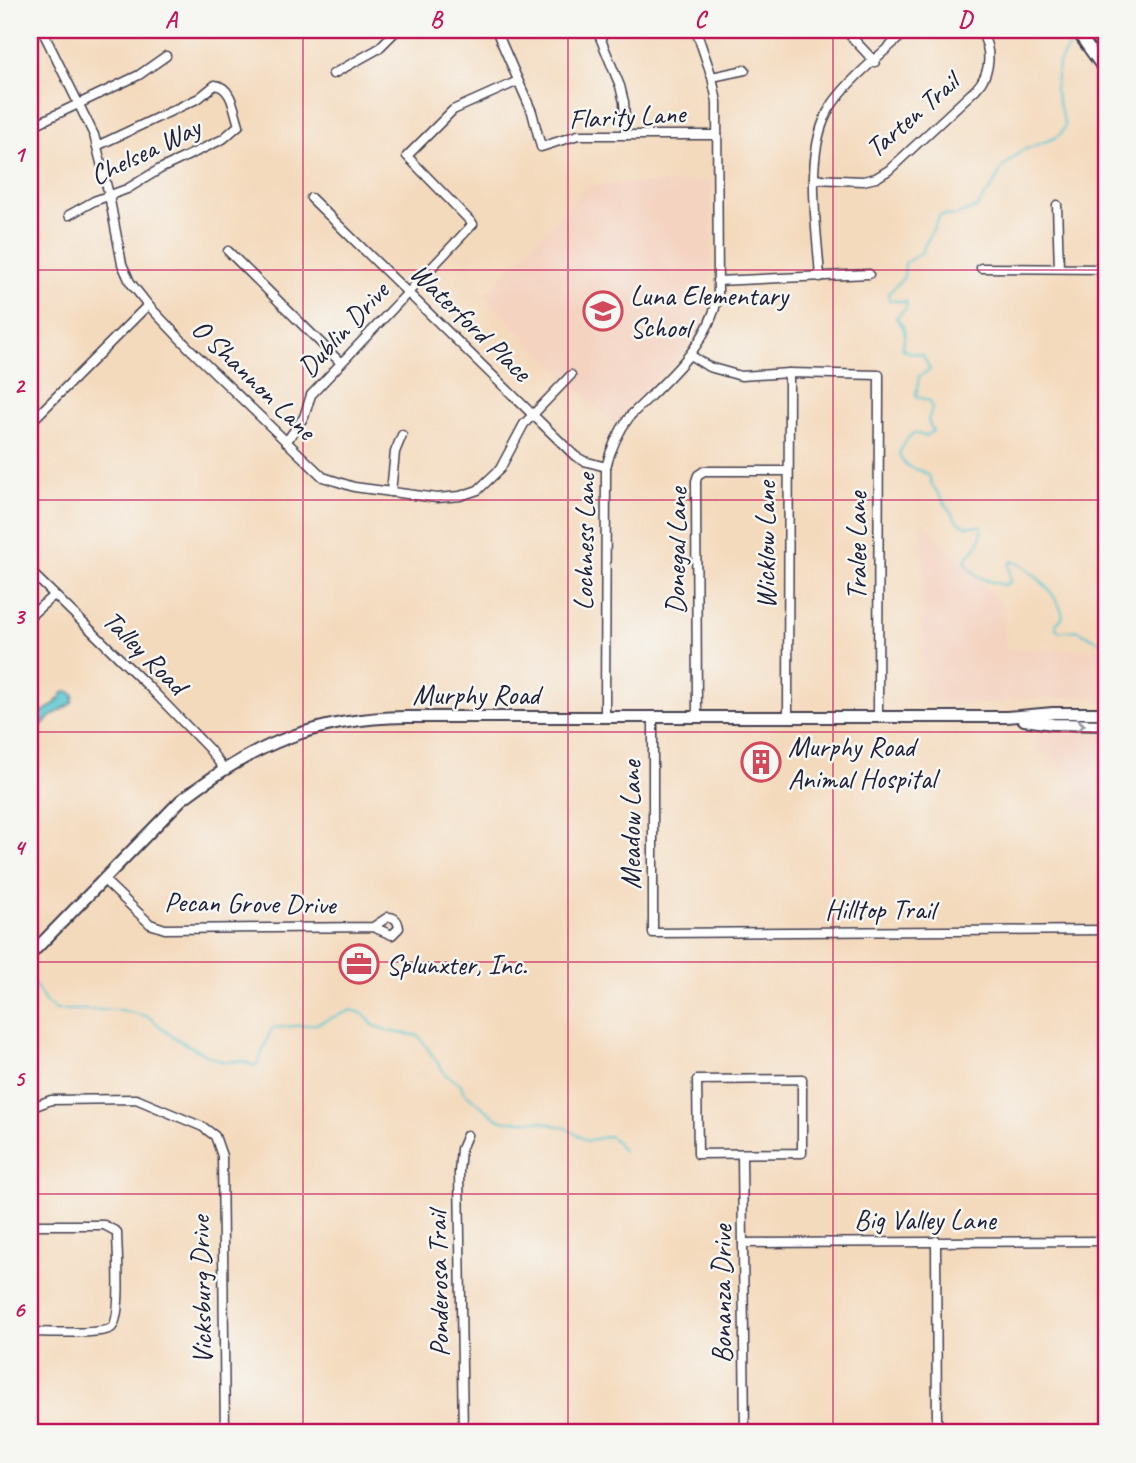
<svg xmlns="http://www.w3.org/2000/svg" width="1136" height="1463" font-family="Caveat,sans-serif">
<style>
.built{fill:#f4d3c1}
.water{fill:#59c6cf;stroke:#3e7485;stroke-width:2}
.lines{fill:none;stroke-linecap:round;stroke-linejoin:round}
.stream{stroke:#59c6cf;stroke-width:2}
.minor-casing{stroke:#423e4e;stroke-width:11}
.secondary-casing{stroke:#423e4e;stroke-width:14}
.minor{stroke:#fff;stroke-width:8}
.secondary{stroke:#fff;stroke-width:10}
.oneway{stroke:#9c9ca7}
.grid{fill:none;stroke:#c2185b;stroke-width:2;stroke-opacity:0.55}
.labels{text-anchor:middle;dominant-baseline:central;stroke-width:5;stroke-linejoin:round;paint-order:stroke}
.street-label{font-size:28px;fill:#22223b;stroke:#f6f6f2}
.poi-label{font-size:28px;fill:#22223b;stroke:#f6f6f2;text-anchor:start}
.neatline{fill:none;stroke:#c2185b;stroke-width:2.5}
.grid-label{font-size:23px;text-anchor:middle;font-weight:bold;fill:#c2185b}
</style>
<rect width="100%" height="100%" fill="#f6f6f2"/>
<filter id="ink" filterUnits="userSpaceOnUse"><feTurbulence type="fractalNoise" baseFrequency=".0143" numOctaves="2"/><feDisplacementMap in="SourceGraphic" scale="14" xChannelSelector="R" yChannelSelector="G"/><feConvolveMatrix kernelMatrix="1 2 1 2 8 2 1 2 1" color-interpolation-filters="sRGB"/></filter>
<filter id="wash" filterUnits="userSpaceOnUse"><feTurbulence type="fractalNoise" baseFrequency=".00686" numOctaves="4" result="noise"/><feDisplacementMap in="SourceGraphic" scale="28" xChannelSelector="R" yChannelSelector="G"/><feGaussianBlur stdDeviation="1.57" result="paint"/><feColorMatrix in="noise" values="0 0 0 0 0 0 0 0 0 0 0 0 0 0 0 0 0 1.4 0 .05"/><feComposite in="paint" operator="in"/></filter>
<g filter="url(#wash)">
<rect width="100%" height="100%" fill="#f4dabd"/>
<g class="built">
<path d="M711 182V294L703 326 680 356 631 405 618 422 613 424 484 296 588 185Z"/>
<path d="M922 520 1004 606 1006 650 1105 649 1103 694 1101 697 1006 699V704H923Z"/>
<path d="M1037 731 1106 733V812L1073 810 1074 780 1049 754H1037Z"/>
</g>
<path class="water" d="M68 691 74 695 72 703C58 712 39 722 33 739 31 747 32 755 30 763V721C41 710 54 709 63 693Z"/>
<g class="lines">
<g class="stream">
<path d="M1071 42 1059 63 1055 90 1065 125 1062 132 1057 137 1021 151 1002 168 993 186 977 207 955 216 940 215 921 253 905 263 904 277 889 293V300L907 302 906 308 896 318C906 328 906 334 902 347L905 351 923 355 930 370 919 376 916 396 930 401 932 408 928 421 933 431 925 436 914 433 908 438 899 453C905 476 929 464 931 483L957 521 966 526H981C984 541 974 549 965 560 975 579 984 580 1004 585L1010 582 1009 564 1012 561C1031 567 1060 597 1063 617L1056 624V628L1060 632 1077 630 1106 645"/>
<path d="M30 970 32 980 46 1003 56 1010H121L149 1017 173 1037 206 1055 224 1062 242 1061 254 1066 258 1063 271 1030 274 1028 316 1024 352 1010 364 1014 373 1025 388 1031 419 1036 446 1075 461 1084 463 1091 496 1118 507 1121H539L566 1128 587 1141 609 1136 616 1141 623 1151"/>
</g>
</g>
</g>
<g filter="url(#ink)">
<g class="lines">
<g class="minor-casing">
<g id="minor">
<path d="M42 30 94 135 109 195 122 264 130 282 148 305 188 347 323 477 354 487 437 498 460 496 478 490 500 469 524 424 571 375"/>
<path d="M496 30 532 112 541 147 578 135H717"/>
<path d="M597 30 620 86 624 102 626 135"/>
<path d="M845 30 875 62"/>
<path d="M333 74 378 49 397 30"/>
<path d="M712 77 745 70"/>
<path d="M30 127 139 75 166 56"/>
<path d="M814 179 863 181 876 178 889 170 976 89C992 72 992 49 980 30"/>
<path d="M311 198 575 456 584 461 606 467"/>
<path d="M1057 205 1059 268"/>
<path d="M69 215 94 201 127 189 160 169 223 139 239 125C234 111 232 87 215 85L199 98 97 146"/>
<path d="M228 251 340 362"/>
<path d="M981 268 1106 269"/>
<path d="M820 277C817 226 803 151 831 106 849 79 884 52 908 30"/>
<path d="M717 281 869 274"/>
<path d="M690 355 709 367 741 376 789 373 879 375 878 716"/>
<path d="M30 423 148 305"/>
<path d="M286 442 304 417 311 395 473 224 407 156 453 110 518 81"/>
<path d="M391 492 395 452 402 435"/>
<path d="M30 571 150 688 209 749 224 769"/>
<path d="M30 616 54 595"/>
<path d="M605 717 606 467C611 448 618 432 630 416 665 381 708 347 718 296L717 102 712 77 696 30"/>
<path d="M653 717V933L1106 930"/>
<path d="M697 717 696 481 698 475 704 471H787"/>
<path d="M788 717 789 373"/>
<path d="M103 879 150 924 165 929 373 927 392 935 399 928C398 921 396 917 388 917L373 927"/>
<path d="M802 1079V1153L698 1154 697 1080Z"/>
<path d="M30 1108 51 1100 136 1099 203 1127 215 1136 222 1156 225 1433"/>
<path d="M742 1154 745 1433"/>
<path d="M30 1225H104L117 1232C117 1249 123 1320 111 1328 100 1335 45 1332 30 1332"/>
<path d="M936 1241 937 1433"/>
<path d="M743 1243 1106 1241"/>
<path d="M463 1433 459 1172 461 1149 467 1135"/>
</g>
</g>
<g class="secondary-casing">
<g id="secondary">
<path d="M1076 30 1106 72"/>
<path d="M1024 720 1053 724 1106 725"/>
<path d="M30 955 181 800C253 745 315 718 406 717H1007L1053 713H1106"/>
</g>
</g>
<use href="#minor" class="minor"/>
<use href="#secondary" class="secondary"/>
</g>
<defs><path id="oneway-chevron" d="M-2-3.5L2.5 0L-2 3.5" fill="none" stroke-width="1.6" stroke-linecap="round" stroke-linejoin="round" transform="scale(1.75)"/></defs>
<use class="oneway" href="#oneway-chevron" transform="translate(1080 725) rotate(1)"/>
</g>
<path class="grid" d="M303 30V1433M568 30V1433M833 30V1433M30 270H1106M30 500H1106M30 732H1106M30 962H1106M30 1194H1106"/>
<defs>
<g id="school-ring" transform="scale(2.0125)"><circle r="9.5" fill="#f6f6f2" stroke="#d1495b" stroke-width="1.5"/><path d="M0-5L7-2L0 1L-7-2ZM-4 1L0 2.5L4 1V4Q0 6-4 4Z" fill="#d1495b"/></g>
<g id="building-ring" transform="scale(2.0125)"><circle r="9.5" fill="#f6f6f2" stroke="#d1495b" stroke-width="1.5"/><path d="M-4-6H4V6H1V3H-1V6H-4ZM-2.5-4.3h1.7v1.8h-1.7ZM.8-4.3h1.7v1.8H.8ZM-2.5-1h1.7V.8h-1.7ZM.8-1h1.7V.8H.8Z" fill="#d1495b"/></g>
<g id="office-ring" transform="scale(2.0125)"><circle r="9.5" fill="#f6f6f2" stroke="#d1495b" stroke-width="1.5"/><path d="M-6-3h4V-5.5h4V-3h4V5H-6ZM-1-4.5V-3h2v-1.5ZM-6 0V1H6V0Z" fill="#d1495b"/></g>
</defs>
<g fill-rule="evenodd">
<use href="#school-ring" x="603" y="311"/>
<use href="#building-ring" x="761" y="762"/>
<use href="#office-ring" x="359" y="964"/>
</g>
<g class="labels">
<g class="street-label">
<text transform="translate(912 115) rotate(-41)">Tarten Trail</text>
<text transform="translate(627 116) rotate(-3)">Flarity Lane</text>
<text transform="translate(145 151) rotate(-26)">Chelsea Way</text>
<text transform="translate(471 322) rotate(44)">Waterford Place</text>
<text transform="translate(343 329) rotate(-47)">Dublin Drive</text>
<text transform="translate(254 379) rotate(44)">O Shannon Lane</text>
<text transform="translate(584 542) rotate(-89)">Lochness Lane</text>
<text transform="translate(765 545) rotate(-90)">Wicklow Lane</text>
<text transform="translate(856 546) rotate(-90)">Tralee Lane</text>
<text transform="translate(676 551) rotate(-89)">Donegal Lane</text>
<text transform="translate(145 652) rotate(45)">Talley Road</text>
<text x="476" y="694">Murphy Road</text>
<text transform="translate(630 825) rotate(-90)">Meadow Lane</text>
<text transform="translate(250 903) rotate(1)">Pecan Grove Drive</text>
<text x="880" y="909">Hilltop Trail</text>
<text x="925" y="1219">Big Valley Lane</text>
<text transform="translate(438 1284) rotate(-91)">Ponderosa Trail</text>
<text transform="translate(201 1290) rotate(-91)">Vicksburg Drive</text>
<text transform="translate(721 1294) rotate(-90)">Bonanza Drive</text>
</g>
<g class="poi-label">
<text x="630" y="295">Luna Elementary<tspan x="630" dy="32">School</tspan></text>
<text x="788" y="746">Murphy Road<tspan x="788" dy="32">Animal Hospital</tspan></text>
<text x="386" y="964">Splunxter, Inc.</text>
</g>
</g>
<rect width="1136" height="1463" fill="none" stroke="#f6f6f2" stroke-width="77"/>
<rect x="38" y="38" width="1060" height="1386" class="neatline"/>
<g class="grid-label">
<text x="171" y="27">A</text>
<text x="436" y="27">B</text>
<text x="700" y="27">C</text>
<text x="965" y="27">D</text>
<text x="19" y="162">1</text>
<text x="19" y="393">2</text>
<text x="19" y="624">3</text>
<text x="19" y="855">4</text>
<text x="19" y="1086">5</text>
<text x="19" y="1317">6</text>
</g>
</svg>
